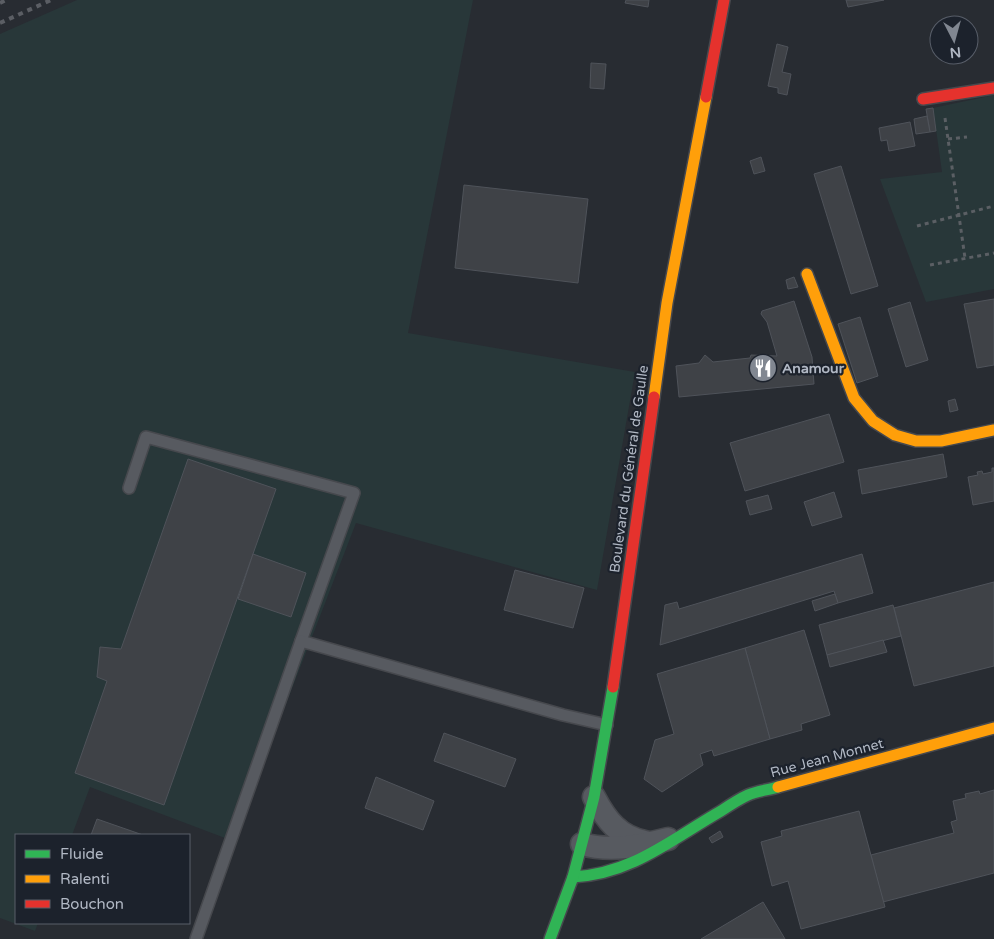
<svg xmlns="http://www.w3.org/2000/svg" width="994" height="939" font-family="'Varela Round',sans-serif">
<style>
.green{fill:#283739}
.building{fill:#3f4247;stroke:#4f535a}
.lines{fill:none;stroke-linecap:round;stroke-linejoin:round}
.lane-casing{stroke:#46484d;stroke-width:14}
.street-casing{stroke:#46484d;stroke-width:25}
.fast-casing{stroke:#46484d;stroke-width:14}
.slow-casing{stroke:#46484d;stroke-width:14}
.jam-casing{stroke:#46484d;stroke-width:14}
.path{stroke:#5b5f64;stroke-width:3;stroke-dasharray:4 4;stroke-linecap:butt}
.lane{stroke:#575a60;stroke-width:11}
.street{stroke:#575a60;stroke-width:22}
.fast{stroke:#30b455;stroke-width:11}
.slow{stroke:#ff9f0a;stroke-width:11}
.jam{stroke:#e5322d;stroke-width:11}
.rail{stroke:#5b5e64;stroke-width:4;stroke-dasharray:5 5;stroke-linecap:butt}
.labels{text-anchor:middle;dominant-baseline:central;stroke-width:4.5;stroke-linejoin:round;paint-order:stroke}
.poi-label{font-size:14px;font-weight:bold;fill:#b1b8c4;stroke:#1c222c;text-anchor:start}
.street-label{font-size:14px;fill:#b1b8c4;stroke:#1c222c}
</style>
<rect width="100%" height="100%" fill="#282c32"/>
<g class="green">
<path d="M77 0H473L408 333 635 372 597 590 356 523 233 841 90 787 72 835H16V923H38L35 931 0 918V34Z"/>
<path d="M994 95V289L926 302 880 179 942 172 933 108Z"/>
</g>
<g class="building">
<path d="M626 0H649L648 7 625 3Z"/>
<path d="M846 0H884L848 7Z"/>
<path d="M777 44 788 47 782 72 791 74 787 95 778 93V88L768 86Z"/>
<path d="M591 63 606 64 604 89 590 88Z"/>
<path d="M933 108 936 131 930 132 926 109Z"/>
<path d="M927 116 930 132 916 134 914 119Z"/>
<path d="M910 122 915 146 889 151 887 140 881 141 879 128Z"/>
<path d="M761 157 765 171 754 174 750 161Z"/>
<path d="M841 166 878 286 851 294 814 174Z"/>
<path d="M464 185 588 199 578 283 455 268Z"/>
<path d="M794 277 798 287 788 289 786 280Z"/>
<path d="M994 299V365L977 368 964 304Z"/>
<path d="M794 301 812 357 814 384 679 397 676 366 699 363 705 355 713 362 750 358 751 355 777 356 767 322 761 314 762 311Z"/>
<path d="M910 302 928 360 906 367 888 309Z"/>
<path d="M860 317 878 376 857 383 838 324Z"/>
<path d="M955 399 958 410 950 412 948 401Z"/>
<path d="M829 414 844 462 745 491 730 443Z"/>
<path d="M943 454 947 477 862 494 858 470Z"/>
<path d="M188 459 276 489 164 805 75 773 107 681 97 677 100 647 121 649Z"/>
<path d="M992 468H994V501L973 505 968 477 978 475 977 472 982 471 983 474 992 472Z"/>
<path d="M834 492 842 517 812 526 804 502Z"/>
<path d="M768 495 772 509 750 515 746 501Z"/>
<path d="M253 554 306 573 291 617 238 599Z"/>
<path d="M862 554 873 593 838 603 834 591 660 645 665 605 677 602 679 609Z"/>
<path d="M515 570 584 588 573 628 504 610Z"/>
<path d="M994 582V666L914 686 894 608Z"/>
<path d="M835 594 838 603 815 611 812 601Z"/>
<path d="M893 605 901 636 827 655 819 625Z"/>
<path d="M804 630 830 715 801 724 802 730 770 739 745 648Z"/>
<path d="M883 640 887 652 830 667 827 655Z"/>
<path d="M745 648 770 739 714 756 712 750 700 754 703 765 662 792 644 779 655 740 674 734 657 674Z"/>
<path d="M444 733 516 759 505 787 434 761Z"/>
<path d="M376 777 434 801 423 830 365 808Z"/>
<path d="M994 790V873L883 902 871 855 954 833 951 822 957 820 953 801 966 798 965 794 979 791 980 794Z"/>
<path d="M859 811 885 907 801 929 788 881 772 886 761 842 782 836 781 831Z"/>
<path d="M97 819 143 835H91Z"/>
<path d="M720 831 723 837 712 843 709 838Z"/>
<path d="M763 902 785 939H701Z"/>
</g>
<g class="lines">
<g class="lane-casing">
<g id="lane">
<path d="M129 488 146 437 354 493 301 641"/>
<path d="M196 939 301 641 563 715 607 725"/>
</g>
</g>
<g class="street-casing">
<g id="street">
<path d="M594 797C606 820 619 837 645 842"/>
<path d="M582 844C610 852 641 846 668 839"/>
</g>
</g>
<g class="fast-casing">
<g id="fast">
<path d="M573 877C632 874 672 839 721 811 730 805 739 799 748 795 757 791 768 790 778 787"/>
<path d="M550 939 573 877 594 797 613 687"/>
</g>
</g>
<g class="slow-casing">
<g id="slow">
<path d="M807 274 854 398 873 421 895 435 916 441H941L994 430"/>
<path d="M654 397 667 303 706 97"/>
<path d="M778 787 994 728"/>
</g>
</g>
<g class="jam-casing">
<g id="jam">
<path d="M706 97 724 0"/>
<path d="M923 99 994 88"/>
<path d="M613 687 654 397"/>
</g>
</g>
<g class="path">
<path d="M945 118 965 258"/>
<path d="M948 139 967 137"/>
<path d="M917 226 994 206"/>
<path d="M930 265 994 253"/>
</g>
<use href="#lane" class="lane"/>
<use href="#street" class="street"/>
<use href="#fast" class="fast"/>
<use href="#slow" class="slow"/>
<use href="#jam" class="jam"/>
<g class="rail">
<path d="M0 3 6 0"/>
<path d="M0 23 51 0"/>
</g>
</g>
<defs>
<g id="restaurant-disc" transform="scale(1.4375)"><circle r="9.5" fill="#818791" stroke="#1c222c"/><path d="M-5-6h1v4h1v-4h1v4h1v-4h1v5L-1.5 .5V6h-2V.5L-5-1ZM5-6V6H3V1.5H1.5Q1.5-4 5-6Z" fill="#fff"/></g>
</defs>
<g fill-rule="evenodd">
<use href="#restaurant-disc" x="763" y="368"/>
</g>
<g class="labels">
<g class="poi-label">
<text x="782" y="368">Anamour</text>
</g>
<g class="street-label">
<text transform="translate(629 469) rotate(-82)">Boulevard du Général de Gaulle</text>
<text transform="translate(827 758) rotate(-15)">Rue Jean Monnet</text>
</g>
</g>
<rect x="15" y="834" width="175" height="90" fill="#1c222c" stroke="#585e69"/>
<rect x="25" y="850" width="25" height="8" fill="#30b455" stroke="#585e69"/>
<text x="60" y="859" font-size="15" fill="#b1b8c4">Fluide</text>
<rect x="25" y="875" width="25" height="8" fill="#ff9f0a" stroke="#585e69"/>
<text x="60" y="884" font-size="15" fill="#b1b8c4">Ralenti</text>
<rect x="25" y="900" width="25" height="8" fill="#e5322d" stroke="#585e69"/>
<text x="60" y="909" font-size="15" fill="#b1b8c4">Bouchon</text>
<g transform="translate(954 40) rotate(174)"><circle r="24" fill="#1c222c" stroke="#585e69"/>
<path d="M0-4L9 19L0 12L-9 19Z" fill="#818791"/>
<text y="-8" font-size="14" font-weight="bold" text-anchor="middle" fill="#b1b8c4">N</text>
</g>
</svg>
